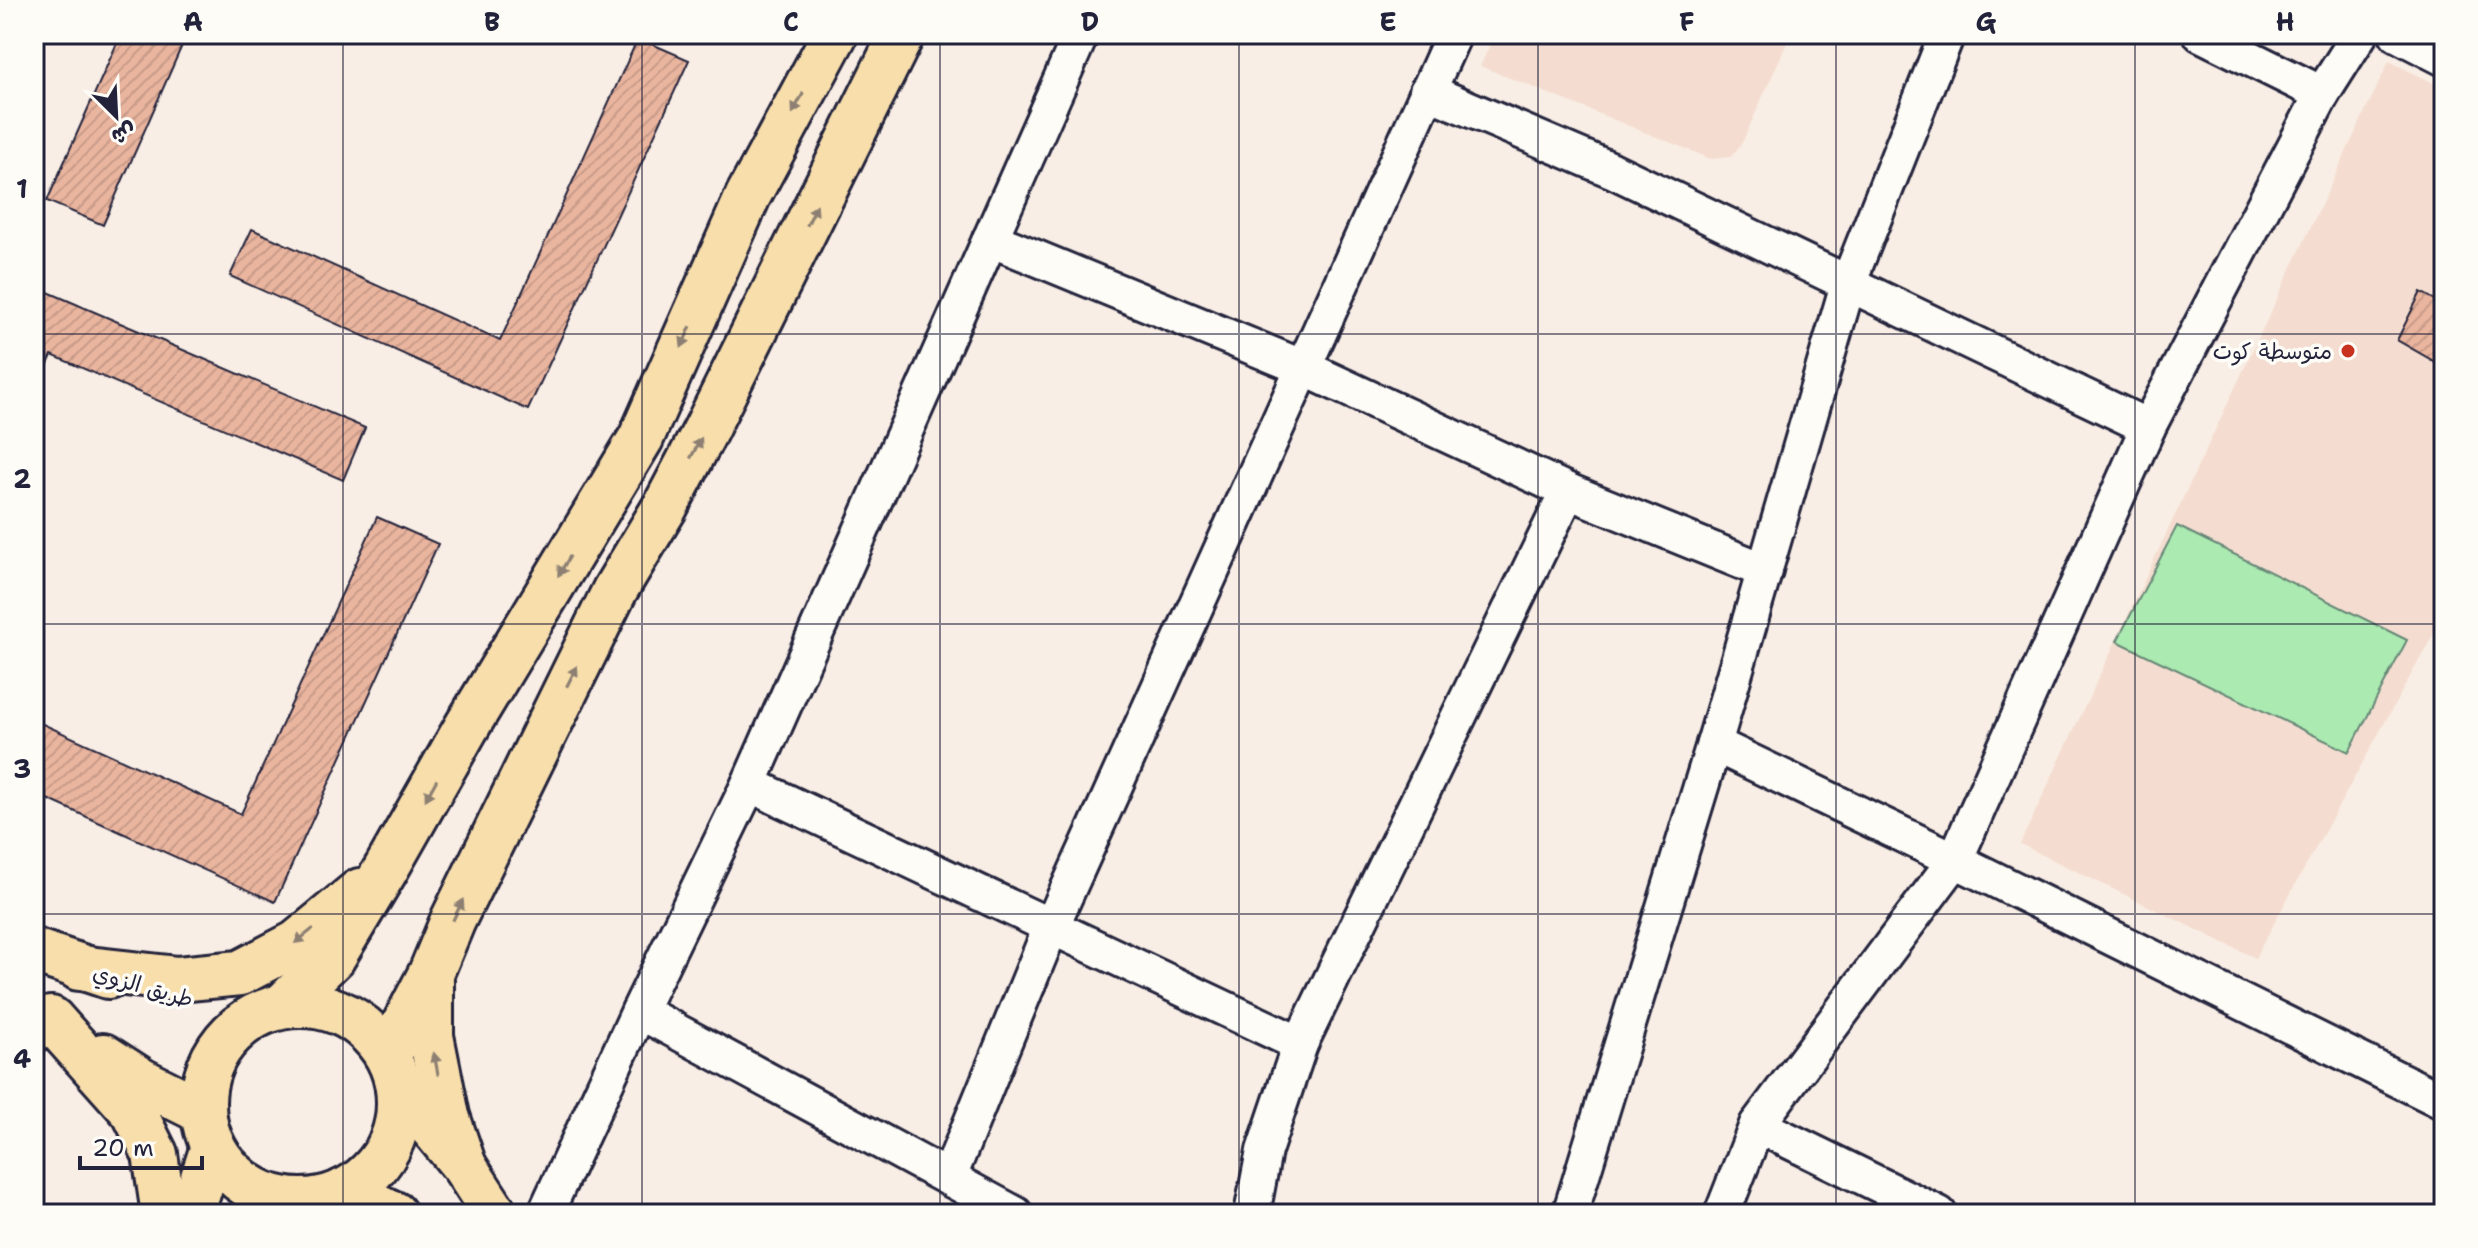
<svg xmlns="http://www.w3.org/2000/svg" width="2478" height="1248" font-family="'Shantell Sans','Playpen Sans Arabic',sans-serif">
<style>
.built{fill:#f4ddd0}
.park{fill:#abeab1;stroke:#668676;stroke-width:2}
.building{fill:url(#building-hatch);stroke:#22223b;stroke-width:2}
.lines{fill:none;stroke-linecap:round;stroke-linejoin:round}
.minor-casing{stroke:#22223b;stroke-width:40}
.primary-casing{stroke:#22223b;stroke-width:50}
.trunk-casing{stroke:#22223b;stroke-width:50}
.minor{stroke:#fdfcf7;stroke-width:34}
.primary{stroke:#f8deab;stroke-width:44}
.trunk{stroke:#f8deab;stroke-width:44}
.oneway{fill:#8d8073}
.grid{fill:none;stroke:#22223b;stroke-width:2;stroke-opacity:0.55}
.poi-dot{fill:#c8321e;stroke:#fdfcf7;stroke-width:3}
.labels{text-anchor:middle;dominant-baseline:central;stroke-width:7;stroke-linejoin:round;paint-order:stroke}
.poi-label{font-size:22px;fill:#22223b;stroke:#fdfcf7;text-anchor:end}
.street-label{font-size:22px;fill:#22223b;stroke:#fdfcf7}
.neatline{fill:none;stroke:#22223b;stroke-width:3}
.grid-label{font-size:26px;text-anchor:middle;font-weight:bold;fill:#22223b}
</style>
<defs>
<pattern id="building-hatch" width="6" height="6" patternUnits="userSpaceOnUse" patternTransform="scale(2)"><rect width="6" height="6" fill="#eab59e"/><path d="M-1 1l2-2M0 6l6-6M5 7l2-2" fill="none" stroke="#c89b89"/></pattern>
</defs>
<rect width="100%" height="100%" fill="#f9eee5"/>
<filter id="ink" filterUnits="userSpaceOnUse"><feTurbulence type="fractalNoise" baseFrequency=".0125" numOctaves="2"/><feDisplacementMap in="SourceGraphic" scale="16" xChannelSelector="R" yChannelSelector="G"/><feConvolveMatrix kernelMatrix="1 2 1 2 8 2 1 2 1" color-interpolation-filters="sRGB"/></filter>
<g filter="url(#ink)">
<g class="built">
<path d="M1495 34H1791L1742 143 1731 157 1711 159 1480 66Z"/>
<path d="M2389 61 2444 88V615L2255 958 2020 844Z"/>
</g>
<path class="park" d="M2177 526 2407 640 2349 752 2117 641Z"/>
<g class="building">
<path d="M121 34H187L103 225 47 201Z"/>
<path d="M638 38 689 60 528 410 230 276 252 229 500 341Z"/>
<path d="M34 286 365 428 343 480 52 355 34 396Z"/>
<path d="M2421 292 2444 305V367L2397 340Z"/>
<path d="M377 517 438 544 275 902 34 793V720L241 814Z"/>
</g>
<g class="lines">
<g class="minor-casing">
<g id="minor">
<path d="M2201 34 2322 94"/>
<path d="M2397 34 2444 58"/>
<path d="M1427 91 1612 170 2148 427"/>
<path d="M990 239 1304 368 1568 491 1765 571"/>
<path d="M1714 744 1955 860 2444 1102"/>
<path d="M749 784 1300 1044"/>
<path d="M639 1011 1015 1214"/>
<path d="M1757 1125 1939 1214"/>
<path d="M949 1177 1051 927 1454 34"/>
<path d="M545 1214 639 1011 749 784 1081 34"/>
<path d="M1252 1214 1264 1151 1300 1044 1568 491"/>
<path d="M1570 1214 1714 744 1849 281 1947 34"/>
<path d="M1722 1214 1757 1125 1955 860 2148 427 2322 94 2360 34"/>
</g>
</g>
<g class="primary-casing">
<g id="primary">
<path d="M398 1086 464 1166 495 1214"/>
<path d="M344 1191 394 1214"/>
</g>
</g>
<g class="trunk-casing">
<g id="trunk">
<path d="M34 951 108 976"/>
<path d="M79 968 178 979 240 973 297 943 360 891"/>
<path d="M431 981V1036L447 1116 464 1166"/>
<circle cx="301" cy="1103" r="98"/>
<path d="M283 1006 333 957 386 869 466 728 641 438 748 196 835 34"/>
<path d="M51 1019 134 1112 155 1154 164 1214"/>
<path d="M103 1056 142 1081 202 1111"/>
<path d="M388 1056 431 973 453 920 615 590 665 507 704 433 902 34"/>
<path d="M191 1214 213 1147"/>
</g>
</g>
<use href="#minor" class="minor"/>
<use href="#primary" class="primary"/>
<use href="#trunk" class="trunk"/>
</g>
<defs><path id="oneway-solid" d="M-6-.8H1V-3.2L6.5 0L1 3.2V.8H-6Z" transform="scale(2)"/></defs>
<g class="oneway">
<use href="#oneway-solid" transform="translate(798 103) rotate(118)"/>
<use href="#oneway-solid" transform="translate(812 215) rotate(-64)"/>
<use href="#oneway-solid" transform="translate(686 337) rotate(114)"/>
<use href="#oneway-solid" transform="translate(696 448) rotate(-62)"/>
<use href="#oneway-solid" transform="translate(564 566) rotate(121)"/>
<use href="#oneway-solid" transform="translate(572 676) rotate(-63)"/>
<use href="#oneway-solid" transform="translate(431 790) rotate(119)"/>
<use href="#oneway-solid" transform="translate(458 910) rotate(-64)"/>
<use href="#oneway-solid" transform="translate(304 936) rotate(142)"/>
<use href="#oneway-solid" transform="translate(436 1064) rotate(-101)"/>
</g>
</g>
<path class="grid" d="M343 34V1214M642 34V1214M940 34V1214M1239 34V1214M1538 34V1214M1836 34V1214M2135 34V1214M34 334H2444M34 624H2444M34 914H2444"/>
<circle class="poi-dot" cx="2348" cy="351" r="8"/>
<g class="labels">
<g class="poi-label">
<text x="2332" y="351">متوسطة كوت</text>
</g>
<g class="street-label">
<text transform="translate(143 986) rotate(16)">طريق الزوي</text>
</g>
</g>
<rect width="2478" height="1248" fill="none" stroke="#fdfcf7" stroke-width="88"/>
<g transform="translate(116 116) rotate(156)" stroke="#fdfcf7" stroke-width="6" paint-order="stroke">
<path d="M0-6L14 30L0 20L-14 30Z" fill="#22223b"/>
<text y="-12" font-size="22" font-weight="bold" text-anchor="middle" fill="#22223b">ش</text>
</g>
<path d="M80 1156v12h122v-12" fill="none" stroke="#22223b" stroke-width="4"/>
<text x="92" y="1156" font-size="24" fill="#22223b" stroke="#fdfcf7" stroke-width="6" paint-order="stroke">20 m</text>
<rect x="44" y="44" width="2390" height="1160" class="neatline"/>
<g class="grid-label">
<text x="193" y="31">A</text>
<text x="492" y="31">B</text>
<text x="791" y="31">C</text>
<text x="1090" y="31">D</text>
<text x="1388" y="31">E</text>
<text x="1687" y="31">F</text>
<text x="1986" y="31">G</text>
<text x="2285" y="31">H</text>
<text x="22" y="198">1</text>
<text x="22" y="488">2</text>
<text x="22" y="778">3</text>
<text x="22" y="1068">4</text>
</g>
</svg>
